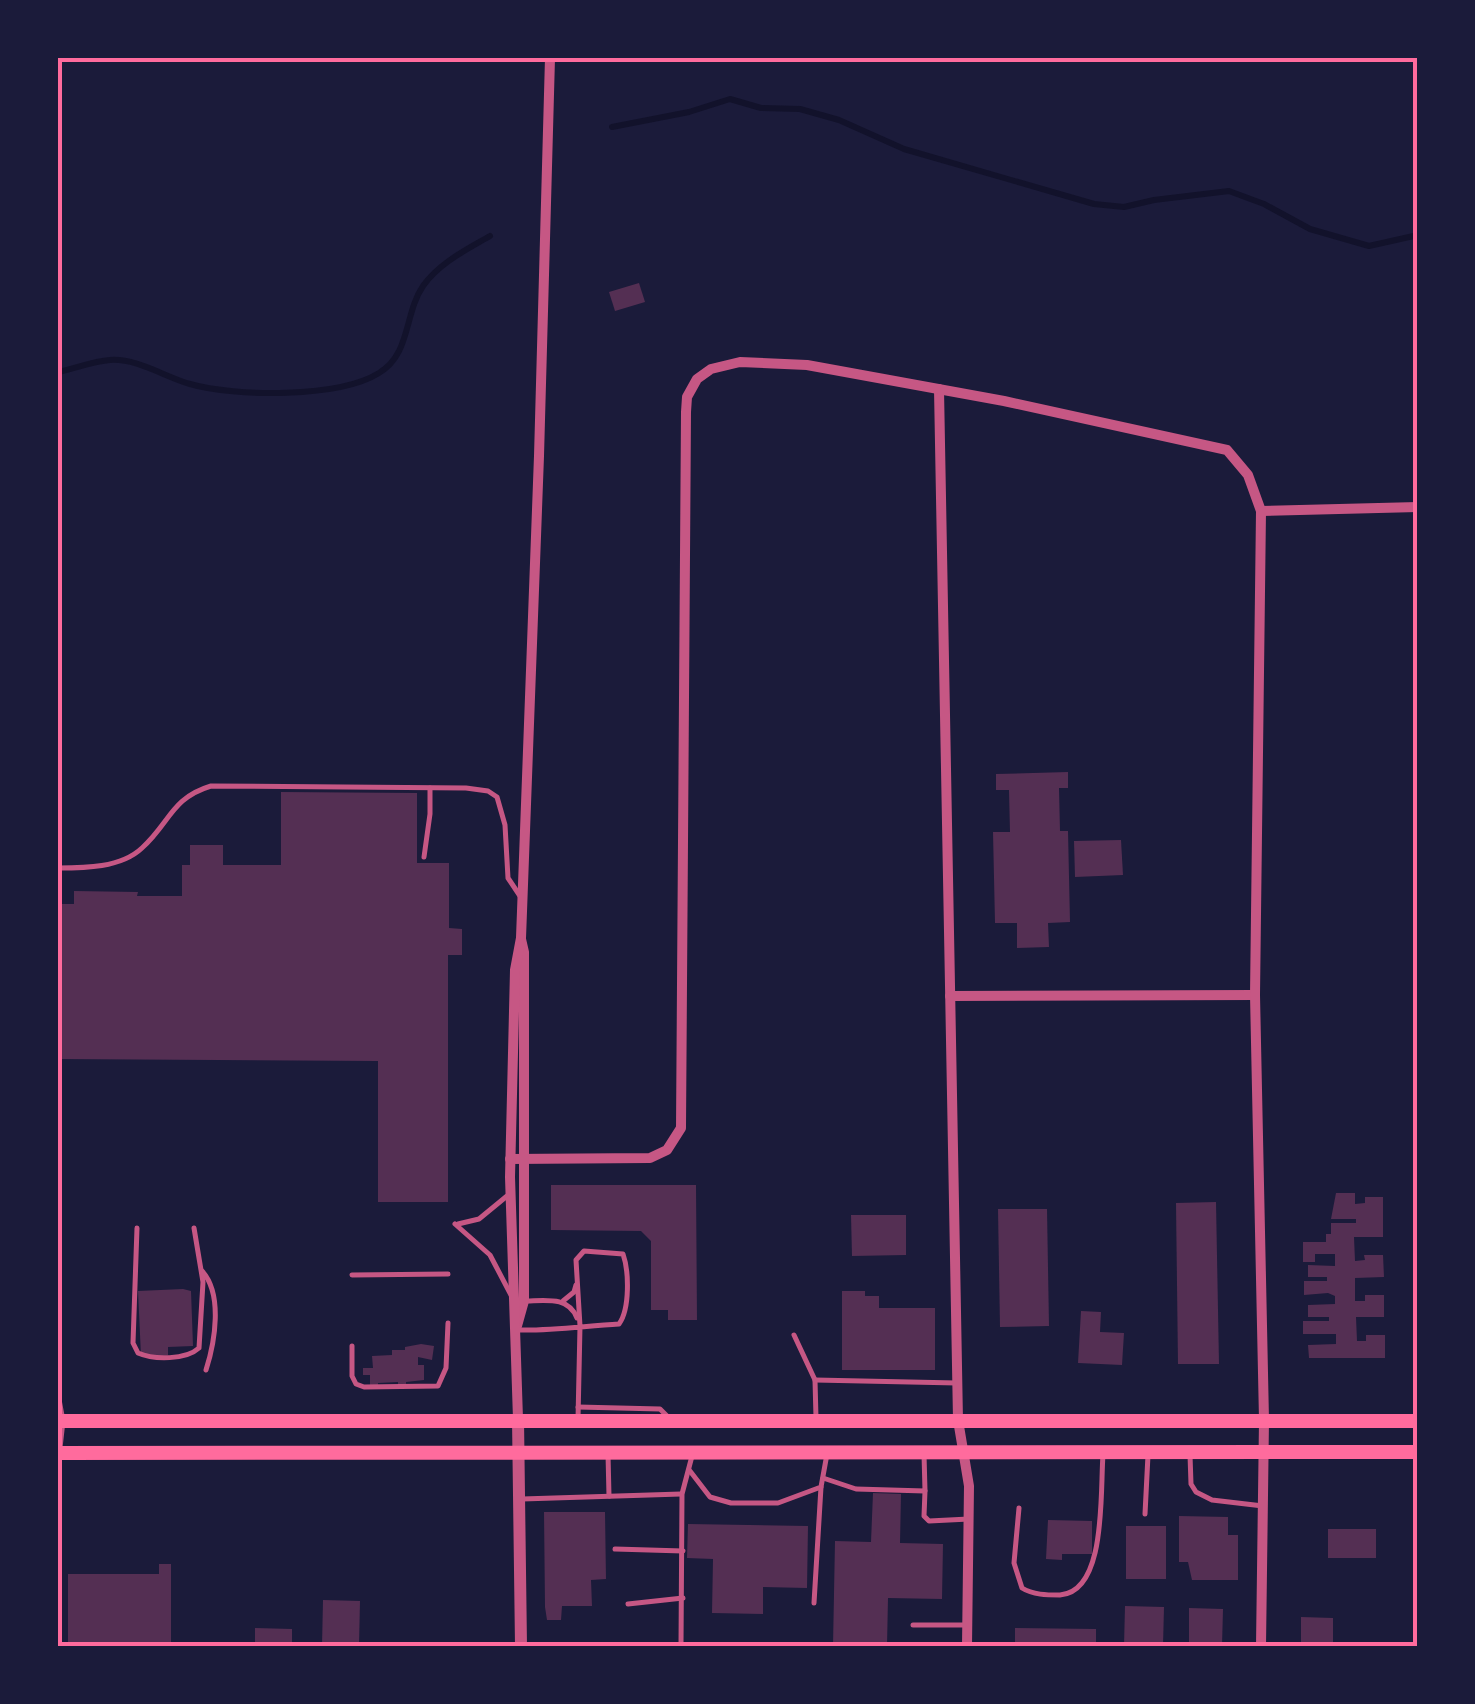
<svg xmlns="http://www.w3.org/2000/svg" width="1475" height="1704" font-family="Jost,sans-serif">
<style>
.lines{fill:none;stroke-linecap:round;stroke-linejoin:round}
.stream{stroke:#12122b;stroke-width:6}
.building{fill:#542f53}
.service{stroke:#c65784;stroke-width:5}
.minor{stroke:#c65784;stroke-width:10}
.tertiary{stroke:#c65784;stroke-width:12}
.secondary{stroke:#ff6b9d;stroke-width:14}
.neatline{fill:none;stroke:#ff6b9d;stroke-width:4}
</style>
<rect width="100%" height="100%" fill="#1b1b3a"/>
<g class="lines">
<g class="stream">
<path d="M612 127 689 112 730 99 761 108 800 109 839 120 904 149 1094 204 1124 207 1154 200 1229 191 1264 204 1310 229 1369 246 1418 235"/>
<path d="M58 372C74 369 93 361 110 360 137 358 165 377 190 384 235 397 339 398 379 373 411 354 404 314 423 286 439 263 466 250 490 236"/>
</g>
</g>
<g class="building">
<path d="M639 283 645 302 615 311 609 292Z"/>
<path d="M1068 772V788H1059L1060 831H1068L1070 922 1048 923 1049 947 1017 948V923H995L993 832H1010L1009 790H996V774Z"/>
<path d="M281 792 417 793V863H449V928L462 929V955H448V1202H378V1061L58 1059V904H74V891L138 892 137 896H182V865H190V845H223V865H281Z"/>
<path d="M1121 840 1123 875 1075 877 1074 841Z"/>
<path d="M551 1185H696L697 1320H668V1310H651V1241L641 1231 551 1230Z"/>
<path d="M1336 1193H1355V1204L1365 1203V1197H1383V1237H1354L1355 1261 1365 1260 1364 1255H1383L1384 1277 1355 1278V1301H1365V1295H1384V1317H1356L1357 1341H1366V1335H1385V1358H1309L1308 1345 1336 1344V1334H1303V1321H1329V1317H1308V1305L1335 1304V1296L1328 1293 1304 1295V1281H1327V1277H1308V1265L1335 1266V1254H1315V1262H1303V1242H1326V1234H1331V1223H1356V1219H1331Z"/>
<path d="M1216 1202 1219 1364H1178L1176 1203Z"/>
<path d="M998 1209H1047L1049 1326 1000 1327Z"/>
<path d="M851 1215H906V1255L852 1256Z"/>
<path d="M183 1289 191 1291 193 1346 168 1347V1355L141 1356 138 1291Z"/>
<path d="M842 1291H865V1296H879V1308H935V1370H842Z"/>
<path d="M1081 1311 1101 1312 1100 1332 1124 1333 1122 1365 1078 1363Z"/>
<path d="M421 1344 434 1346 432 1360 418 1357V1365H424V1380L406 1382V1388H398V1382L378 1383V1388H370V1375H363V1368H373L372 1356 392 1355V1350H405V1347Z"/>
<path d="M873 1493 901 1494 900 1543 943 1544 942 1599 888 1598 887 1646H833L835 1541 871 1542Z"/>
<path d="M544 1512H605L606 1579 591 1580 592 1606H562L561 1620H547L545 1607Z"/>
<path d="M1179 1516 1228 1517V1535H1238V1580H1192L1188 1562H1179Z"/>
<path d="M1048 1520 1092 1521V1554H1062V1560L1046 1559Z"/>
<path d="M688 1524 808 1526 807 1588 763 1587V1614L712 1613 713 1559 687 1558Z"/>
<rect x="1126" y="1526" width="40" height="53"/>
<rect x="1328" y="1529" width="48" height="29"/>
<path d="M159 1564H171V1646H68V1574H159Z"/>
<path d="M323 1600 360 1601 359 1646H322Z"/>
<path d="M1125 1606 1164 1607 1163 1646H1124Z"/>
<path d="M1189 1608 1223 1609 1222 1646H1189Z"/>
<path d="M1301 1617 1333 1618V1646H1301Z"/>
<path d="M255 1628 292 1629V1646H255Z"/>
<path d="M1015 1628 1096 1629V1646H1015Z"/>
</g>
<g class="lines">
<g class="service">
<path d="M424 857 430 814V788"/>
<path d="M58 868C84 868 121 868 142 848 170 823 171 798 211 786L466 788 488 791 497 797 505 825 508 878 520 896"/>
<path d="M455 1224 490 1255 511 1295"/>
<path d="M458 1224 479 1219 507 1196"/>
<path d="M137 1228 133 1343 138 1353C154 1360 186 1360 199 1348L203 1282 194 1228"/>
<path d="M202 1271C223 1294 215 1342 206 1370"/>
<path d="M352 1275 448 1274"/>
<path d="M522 1301C544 1301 568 1295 577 1318"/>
<path d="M563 1301 574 1292 576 1285"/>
<path d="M517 1330C552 1331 584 1326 619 1324 630 1309 629 1271 623 1254L584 1251 576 1260 580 1326 578 1419"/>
<path d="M794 1335 815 1380 816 1418"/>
<path d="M352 1346V1376L356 1384 364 1387 438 1386 446 1368 448 1323"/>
<path d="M815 1380 957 1383"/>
<path d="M58 1394 63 1421 58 1466"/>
<path d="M578 1407 660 1409 670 1419"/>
<path d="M608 1454 609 1496"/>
<path d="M1190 1455 1191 1484 1196 1492 1212 1500 1263 1506"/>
<path d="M690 1471 710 1497 731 1503H778L821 1487 827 1454"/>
<path d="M823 1478 856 1489 925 1491 924 1454"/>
<path d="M925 1491 924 1516 929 1521 969 1519"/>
<path d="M522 1499 681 1494"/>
<path d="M1019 1508 1014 1563 1022 1588C1033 1595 1047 1595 1060 1595 1107 1592 1100 1491 1103 1455"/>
<path d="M1145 1514 1148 1455"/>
<path d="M615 1549 683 1551"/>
<path d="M814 1603 821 1487"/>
<path d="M628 1604 683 1598"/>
<path d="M913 1625H965"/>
<path d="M681 1646 682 1494 692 1456"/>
</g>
<g class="minor">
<path d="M939 389 958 1420 969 1486 967 1646"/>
<path d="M1261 511 1418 507"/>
<path d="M950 996 1255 995"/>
<path d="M510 1159 650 1158 667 1150 681 1128 686 412 687 397 697 379 711 369 740 362 807 365 1004 401 1227 450 1248 475 1261 511 1255 995 1264 1420 1261 1646"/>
<path d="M517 1326 524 1301V952L521 939"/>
<path d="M518 1419 510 1177 515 970 521 938 539 456 550 58"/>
</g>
<path class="tertiary" d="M518 1419 521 1646"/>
<g class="secondary">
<path d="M58 1421H1418"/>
<path d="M58 1453 1418 1452"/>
</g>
</g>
<rect width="1475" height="1704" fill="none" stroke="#1b1b3a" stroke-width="120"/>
<rect x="60" y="60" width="1355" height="1584" class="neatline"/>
</svg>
